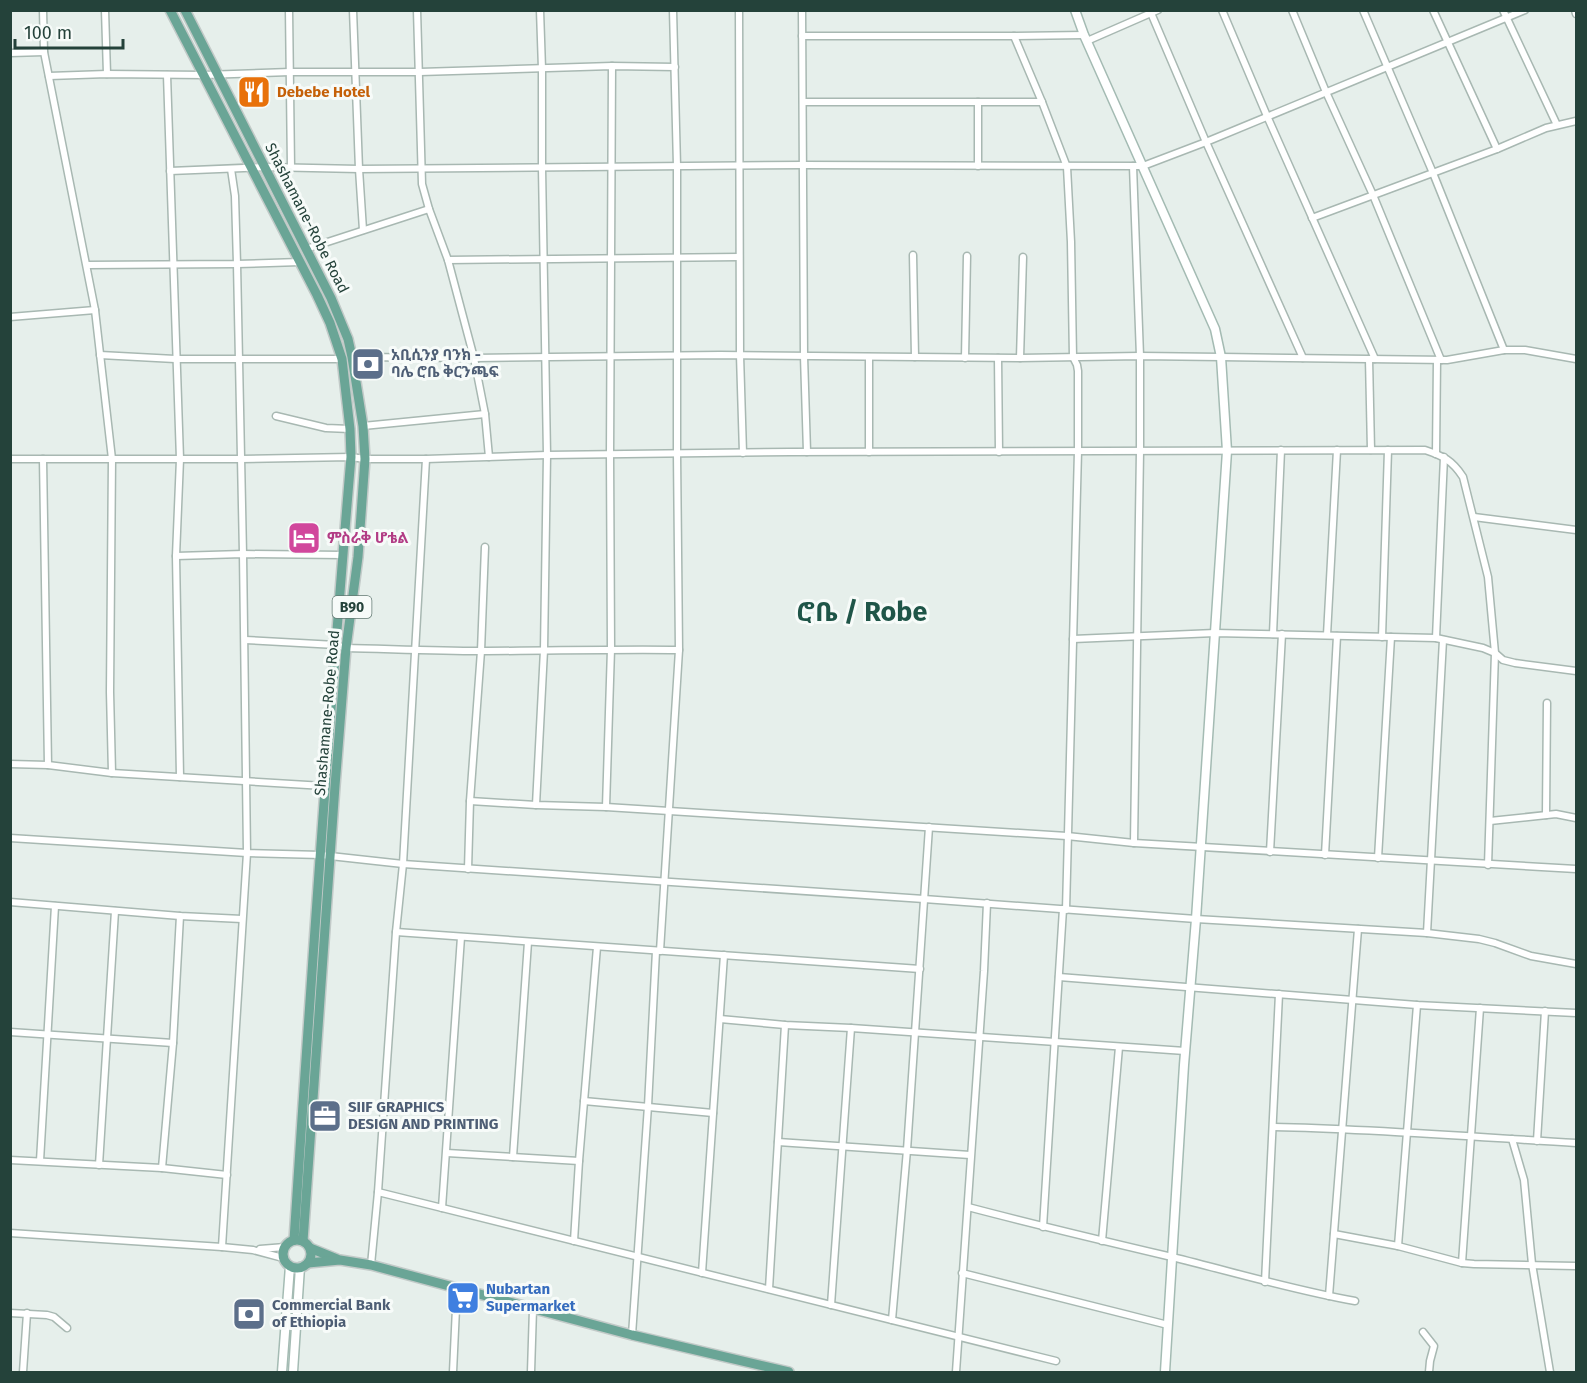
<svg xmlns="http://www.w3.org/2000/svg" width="1587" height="1383" font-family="'Fira Sans','Noto Sans Ethiopic',sans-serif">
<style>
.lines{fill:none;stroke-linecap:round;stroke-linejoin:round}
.street-casing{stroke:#a8b8b2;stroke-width:9}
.secondary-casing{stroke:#a4bbb3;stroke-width:11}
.primary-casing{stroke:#c2cac8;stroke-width:12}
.street{stroke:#fff;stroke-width:6}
.secondary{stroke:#fff;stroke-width:8}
.primary{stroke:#6aa596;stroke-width:9}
.labels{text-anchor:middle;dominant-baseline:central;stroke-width:6;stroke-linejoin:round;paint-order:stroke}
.shield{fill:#f7fbf9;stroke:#637a73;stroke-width:1.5}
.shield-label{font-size:14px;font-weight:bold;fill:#24423a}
.food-label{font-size:15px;font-weight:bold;fill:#c56008;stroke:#f7fbf9;text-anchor:start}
.street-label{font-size:15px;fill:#24423a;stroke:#f7fbf9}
.service-label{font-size:15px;font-weight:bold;fill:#4e5e75;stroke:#f7fbf9;text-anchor:start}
.hotel-label{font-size:15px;font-weight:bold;fill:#b23c85;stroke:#f7fbf9;text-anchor:start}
.shop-label{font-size:15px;font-weight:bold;fill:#366cbe;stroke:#f7fbf9;text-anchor:start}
.town-label{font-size:27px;font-weight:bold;fill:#1f5548;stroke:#f7fbf9}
</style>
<rect width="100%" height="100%" fill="#e6efeb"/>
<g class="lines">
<g class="street-casing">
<g id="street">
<path d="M43 10 44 52 95 310 112 459 110 692 112 773"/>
<path d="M105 10 107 74"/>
<path d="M289 10 291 168"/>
<path d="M353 10 359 169 363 230"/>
<path d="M417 10 422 184 429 209 448 260 474 358 485 414 489 457"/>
<path d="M739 10 740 355 743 453"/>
<path d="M802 10 804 356 807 452"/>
<path d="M1222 10 1267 116 1375 359"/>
<path d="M1292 10 1326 92 1373 195 1441 360"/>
<path d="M1363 10 1433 173 1504 350"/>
<path d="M1433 10 1497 149"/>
<path d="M1503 10 1557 125"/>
<path d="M1575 10 1576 14"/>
<path d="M1151 13 1206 142 1303 358"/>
<path d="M802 36H1014L1084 35"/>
<path d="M1014 36 1042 102 1067 167 1071 242 1073 357 1077 365 1078 371V451L1066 910"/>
<path d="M1087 41 1158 10"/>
<path d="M10 53 44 52"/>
<path d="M167 75 180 459 176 556 180 777"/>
<path d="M49 76 107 74 204 75 290 72H420L612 66 675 67"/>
<path d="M803 102H1042"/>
<path d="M978 102V166"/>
<path d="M1133 166 1140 356V451L1134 843"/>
<path d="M170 171 265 167 359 169 803 165 1143 166 1206 142 1525 10"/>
<path d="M1312 218 1497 149 1546 128 1576 121"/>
<path d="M306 249 429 209"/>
<path d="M913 255 915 357"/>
<path d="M448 260 739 257"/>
<path d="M87 265 237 264 300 262"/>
<path d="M10 317 95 310"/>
<path d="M100 355 175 359H342"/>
<path d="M352 357 474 358 720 355 1020 358 1140 356 1221 357 1447 360 1504 350H1525L1576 359"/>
<path d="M869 357V452"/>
<path d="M965 358 967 256"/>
<path d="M998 358 999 452"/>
<path d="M1020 358 1023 257"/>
<path d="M1369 359 1371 450"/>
<path d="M276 416 326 428 350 429"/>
<path d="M363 426 485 414"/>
<path d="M1436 454 1437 360"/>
<path d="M10 459H241L351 457 365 459H426L547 455 790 452 1425 450C1443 456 1452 460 1463 477L1488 577 1495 653 1488 865"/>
<path d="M43 459 48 765"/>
<path d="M1474 517 1576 530"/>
<path d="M176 556 243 554 343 555"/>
<path d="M1273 634 1281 450"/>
<path d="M1327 635 1337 450"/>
<path d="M1382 637 1388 450"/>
<path d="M1436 638 1444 457"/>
<path d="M1073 639 1215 633 1436 638 1483 648 1495 653 1503 660 1515 663 1576 671"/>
<path d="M245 640 336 645 346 648C391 649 436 651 480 651 547 651 613 649 679 650"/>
<path d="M10 764 48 765 112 773 324 786"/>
<path d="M470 801 536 805 606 807 1067 836 1134 843 1576 869"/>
<path d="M536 805 544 650 547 455 542 168V69L540 10"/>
<path d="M606 807 611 649 610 454 612 66"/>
<path d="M1546 815 1547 703"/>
<path d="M1490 821 1556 814 1576 818"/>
<path d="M10 838 247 853 321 855 403 864 924 899 1196 919 1427 933 1479 939 1495 943 1531 956 1576 964"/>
<path d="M1270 852 1282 634"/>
<path d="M1325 855 1337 636"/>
<path d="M1378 858 1391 637"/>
<path d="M468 869 470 801 481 651 485 547"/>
<path d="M10 902 180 916 242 919"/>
<path d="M396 932 920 969"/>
<path d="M1427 933 1443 640"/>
<path d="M660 951 679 650 677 454V166L673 10"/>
<path d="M1059 977 1417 1005 1576 1013"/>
<path d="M720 1019 785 1025 851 1028 1185 1051"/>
<path d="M10 1032 173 1043"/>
<path d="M584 1101 713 1113"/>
<path d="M1274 1127C1375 1129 1476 1137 1576 1143"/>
<path d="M1512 1139 1524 1180 1532 1264 1550 1372"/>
<path d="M1537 1141 1545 1011"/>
<path d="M778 1142 970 1155"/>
<path d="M447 1153 579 1161"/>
<path d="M513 1157 528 942"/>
<path d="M10 1160 162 1168 227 1175"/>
<path d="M40 1161 55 906"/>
<path d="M99 1165 115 911"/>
<path d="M162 1168 173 1043 180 916"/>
<path d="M378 1192 1056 1361"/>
<path d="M968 1207C1036 1225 1104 1241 1172 1257 1233 1272 1293 1290 1355 1301"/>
<path d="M442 1208 461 937"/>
<path d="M1043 1227 1063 909"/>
<path d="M10 1233 222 1247 253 1250 283 1258"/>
<path d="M1334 1234 1398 1246 1462 1263 1474 1264 1576 1266"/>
<path d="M574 1241 579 1161 597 947"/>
<path d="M1102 1241 1119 1047"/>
<path d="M1398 1246 1417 1005"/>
<path d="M222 1247 247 853 243 554 237 264 235 196 231 169"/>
<path d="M260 1249 285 1247"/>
<path d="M1462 1263 1480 1008"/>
<path d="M371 1265 378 1192 396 932 403 864 426 459"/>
<path d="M702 1273 724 955"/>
<path d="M962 1273 1168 1325"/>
<path d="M1265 1282 1279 994"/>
<path d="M769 1289 785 1025"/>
<path d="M1329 1296 1358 929"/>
<path d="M831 1305 851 1028"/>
<path d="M10 1313 47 1315 54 1317 67 1328"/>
<path d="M892 1320 907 1150 929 827"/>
<path d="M1423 1332 1434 1346 1430 1361 1429 1372"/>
<path d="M632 1335 648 1106 656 951"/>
<path d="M23 1372 27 1313"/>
<path d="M453 1372 457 1287"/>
<path d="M531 1372 533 1309"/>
<path d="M956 1372 984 971 987 903"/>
</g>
</g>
<g class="secondary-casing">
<g id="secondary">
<path d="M1075 10 1084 35 1215 329 1221 357 1227 451 1196 919 1184 1065 1165 1372"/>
<path d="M282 1372 290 1266"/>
<path d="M293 1372 300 1267"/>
</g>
</g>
<g class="primary-casing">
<g id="primary">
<path d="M170 10 317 295 330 323 342 359 350 429 351 457C329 718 311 979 294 1240"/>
<path d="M185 10 331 298 348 339 352 357 363 426 365 459 358 557 346 648 335 786 303 1241"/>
<circle cx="297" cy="1254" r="14"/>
<path d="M310 1248 337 1259"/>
<path d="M308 1263 340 1260 371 1265 632 1335 789 1372"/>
</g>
</g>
<use href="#street" class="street"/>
<use href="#secondary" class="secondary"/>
<use href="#primary" class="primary"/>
</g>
<defs>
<g id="restaurant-square" transform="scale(1.725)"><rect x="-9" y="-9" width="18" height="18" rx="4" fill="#e8710a" stroke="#f7fbf9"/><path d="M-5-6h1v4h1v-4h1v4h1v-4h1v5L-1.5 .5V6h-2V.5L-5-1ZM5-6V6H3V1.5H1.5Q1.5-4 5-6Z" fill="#fff"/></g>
<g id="bank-square" transform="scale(1.725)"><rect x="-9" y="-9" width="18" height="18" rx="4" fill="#5c6f8a" stroke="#f7fbf9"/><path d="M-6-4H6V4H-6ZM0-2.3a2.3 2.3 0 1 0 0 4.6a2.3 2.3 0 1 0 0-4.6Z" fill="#fff"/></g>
<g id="hotel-square" transform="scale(1.725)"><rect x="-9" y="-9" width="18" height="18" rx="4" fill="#d1479c" stroke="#f7fbf9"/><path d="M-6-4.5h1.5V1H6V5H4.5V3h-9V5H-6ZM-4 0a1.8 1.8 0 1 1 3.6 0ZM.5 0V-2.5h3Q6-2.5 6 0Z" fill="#fff"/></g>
<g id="office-square" transform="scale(1.725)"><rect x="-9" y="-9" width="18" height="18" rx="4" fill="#5c6f8a" stroke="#f7fbf9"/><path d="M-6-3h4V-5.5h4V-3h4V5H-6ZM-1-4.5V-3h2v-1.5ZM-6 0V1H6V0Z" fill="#fff"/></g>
<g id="supermarket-square" transform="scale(1.725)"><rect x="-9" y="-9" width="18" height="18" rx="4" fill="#3f7fe0" stroke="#f7fbf9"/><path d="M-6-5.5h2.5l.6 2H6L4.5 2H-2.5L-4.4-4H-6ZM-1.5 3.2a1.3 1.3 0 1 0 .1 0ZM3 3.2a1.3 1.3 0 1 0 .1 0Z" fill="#fff"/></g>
</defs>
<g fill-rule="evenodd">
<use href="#restaurant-square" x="254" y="92"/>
<use href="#bank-square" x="368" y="364"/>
<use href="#hotel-square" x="304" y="538"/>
<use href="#office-square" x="325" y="1116"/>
<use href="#supermarket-square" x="463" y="1298"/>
<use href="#bank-square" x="249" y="1314"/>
</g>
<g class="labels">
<rect class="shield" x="332.5" y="596" width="39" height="22" rx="4.5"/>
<g class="shield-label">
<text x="352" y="607">B90</text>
</g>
<g class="food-label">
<text x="277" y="92">Debebe Hotel</text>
</g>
<g class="street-label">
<text transform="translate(307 218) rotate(63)">Shashamane-Robe Road</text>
<text transform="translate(327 713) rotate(-85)">Shashamane-Robe Road</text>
</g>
<g class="service-label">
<text x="391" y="355">አቢሲንያ ባንክ -<tspan x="391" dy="17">ባሌ ሮቤ ቅርንጫፍ</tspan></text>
<text x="348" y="1107">SIIF GRAPHICS<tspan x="348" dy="17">DESIGN AND PRINTING</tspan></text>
<text x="272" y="1305">Commercial Bank<tspan x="272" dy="17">of Ethiopia</tspan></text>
</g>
<g class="hotel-label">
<text x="327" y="538">ምስራቅ ሆቴል</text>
</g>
<g class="shop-label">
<text x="486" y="1289">Nubartan<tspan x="486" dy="17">Supermarket</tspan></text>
</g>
<g class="town-label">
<text x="862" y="612">ሮቤ / Robe</text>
</g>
</g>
<rect width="1587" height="1383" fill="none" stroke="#24423a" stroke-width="24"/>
<path d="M15 39v9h108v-9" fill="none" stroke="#24423a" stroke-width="3"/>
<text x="24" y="39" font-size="18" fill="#24423a" stroke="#f7fbf9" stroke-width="4.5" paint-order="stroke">100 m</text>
</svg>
